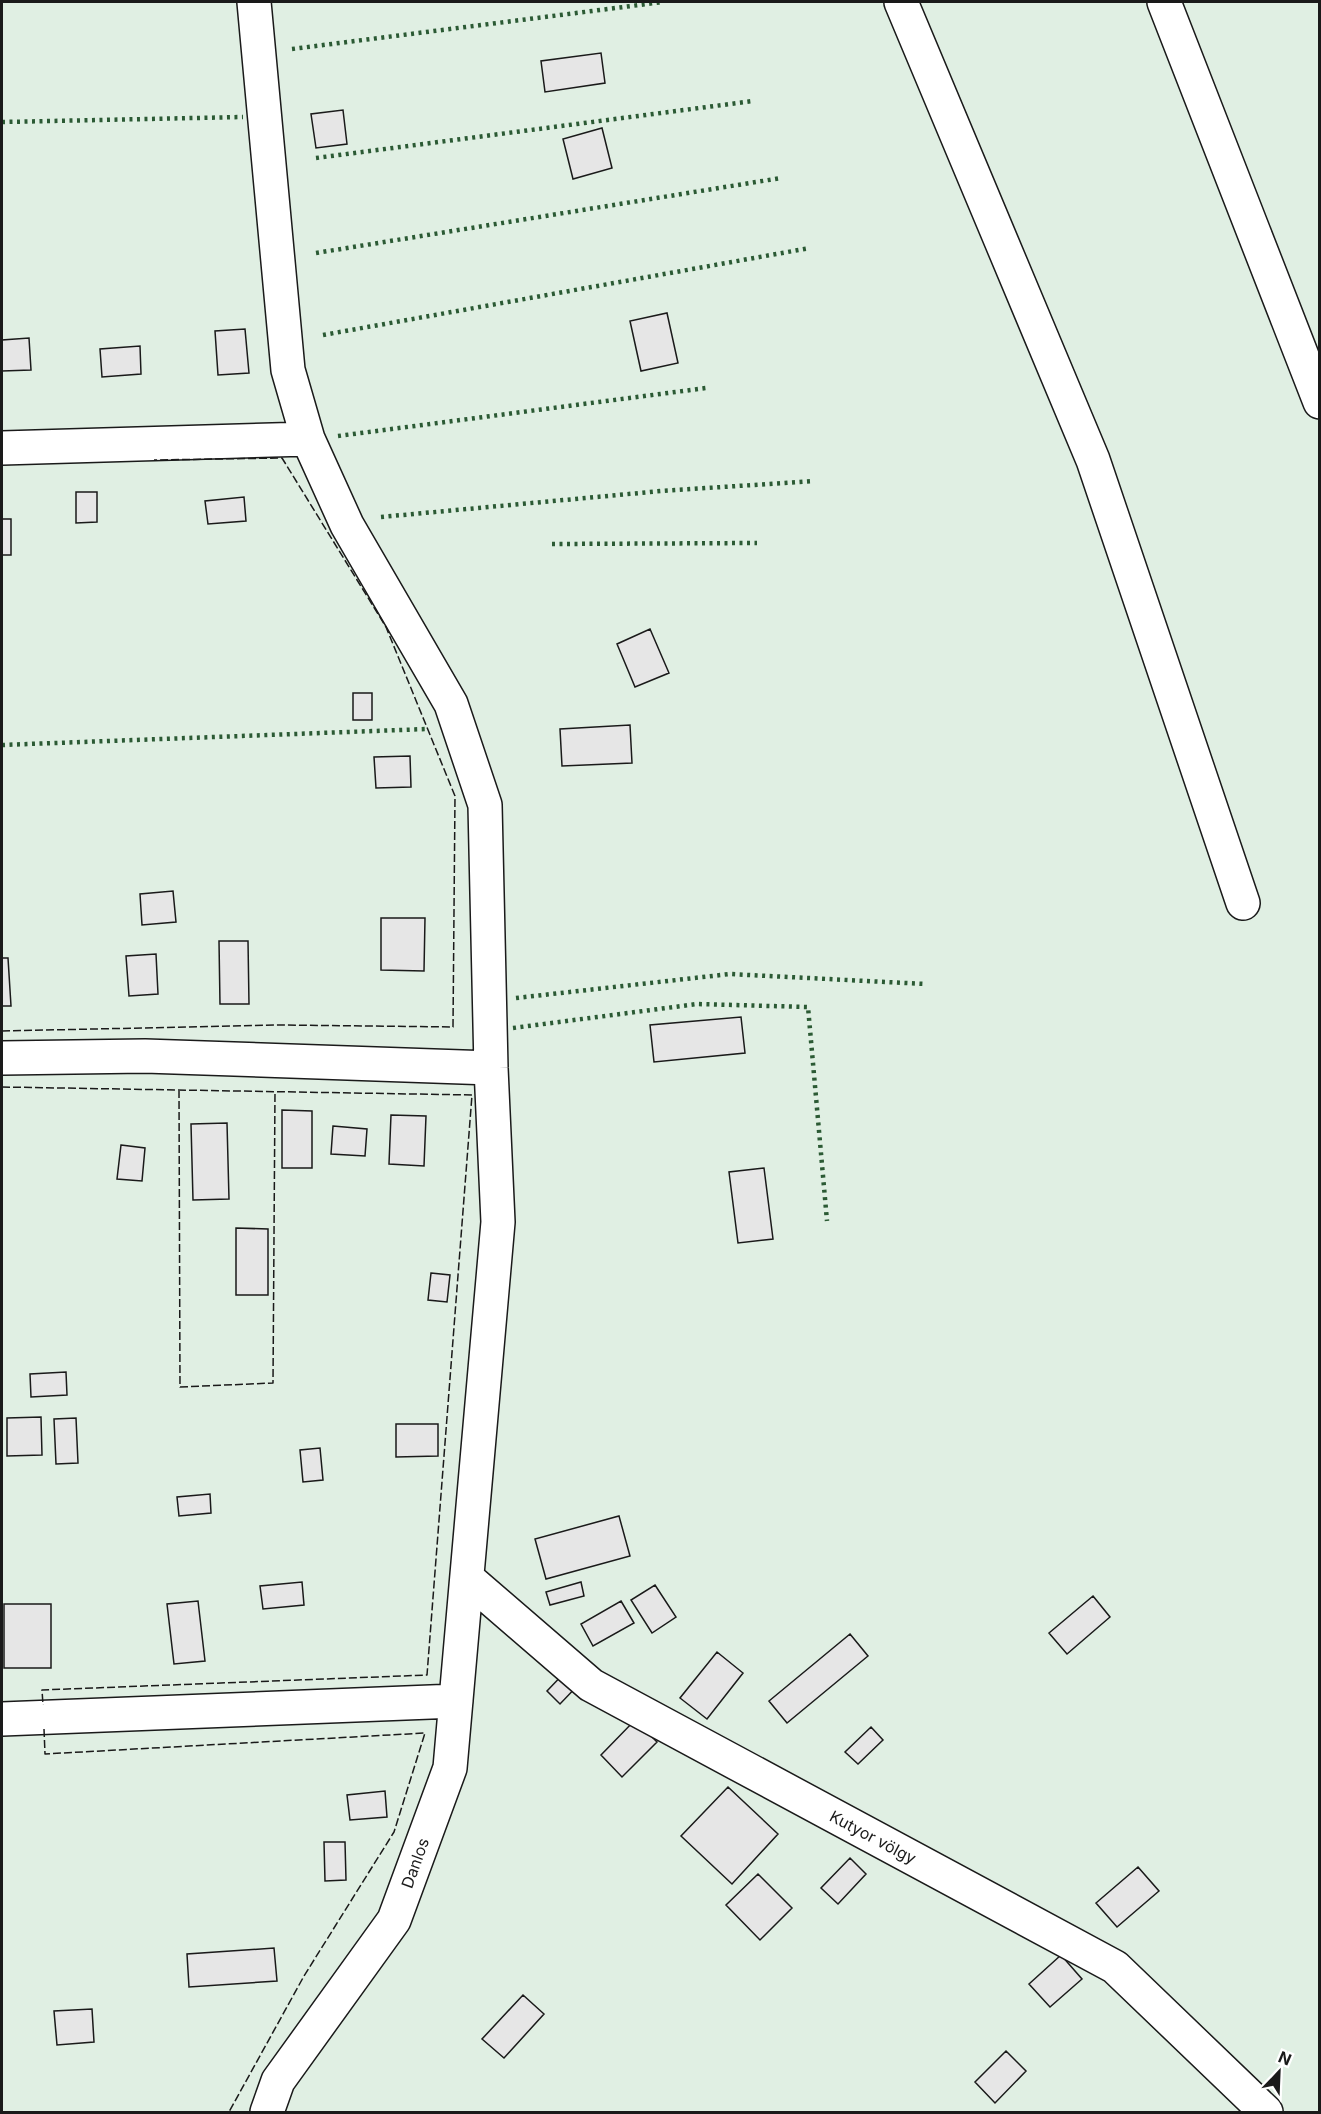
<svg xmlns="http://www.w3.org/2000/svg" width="1321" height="2114" viewBox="0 0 1321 2114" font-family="Inter,sans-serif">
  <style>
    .green { fill: #e0efe3; stroke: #6a6a6a; stroke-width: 1.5 }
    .building { fill: #e6e6e6; stroke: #1a1a1a; stroke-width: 1.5 }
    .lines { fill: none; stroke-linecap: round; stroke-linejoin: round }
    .street-casing { stroke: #1a1a1a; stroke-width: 36 }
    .street { stroke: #fff; stroke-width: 33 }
    .hedge { stroke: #2b5a34; stroke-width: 4.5; stroke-dasharray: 3 4.5; stroke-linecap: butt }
    .fence { stroke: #1a1a1a; stroke-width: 1.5; stroke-dasharray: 8 3; stroke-linecap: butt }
    .labels { text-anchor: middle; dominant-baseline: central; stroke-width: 4.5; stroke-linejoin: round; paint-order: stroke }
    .street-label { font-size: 16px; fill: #1a1a1a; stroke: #fff }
  </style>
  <rect width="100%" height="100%" fill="#fff"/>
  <!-- green -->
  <path class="green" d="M 2,2 L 1319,2 L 1319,2112 L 2,2112 Z"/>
  <!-- building -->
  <path class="building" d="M 601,53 L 605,83 L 545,92 L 541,61 Z
    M 343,110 L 347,144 L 316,148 L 311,114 Z
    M 602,128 L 612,168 L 573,179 L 563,139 Z
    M 667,313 L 678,363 L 641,371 L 630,321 Z
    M 245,329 L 249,373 L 218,375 L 215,331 Z
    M 29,338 L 31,370 L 2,371 L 2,340 Z
    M 140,346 L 141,374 L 102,377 L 100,349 Z
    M 76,492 L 97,492 L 97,522 L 76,523 Z
    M 244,497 L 246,521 L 208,524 L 205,501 Z
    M 2,519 L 11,519 L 11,555 L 2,555 Z
    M 650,629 L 669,673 L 635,687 L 617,644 Z
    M 353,693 L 372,693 L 372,720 L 353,720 Z
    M 630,725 L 632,763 L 562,766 L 560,729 Z
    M 410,756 L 411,787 L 376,788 L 374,757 Z
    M 173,891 L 176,922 L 142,925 L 140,894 Z
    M 381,918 L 425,918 L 424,971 L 381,970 Z
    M 219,941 L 248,941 L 249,1004 L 220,1004 Z
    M 156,954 L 158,994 L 129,996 L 126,956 Z
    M 2,958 L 8,958 L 11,1006 L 2,1006 Z
    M 741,1017 L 745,1053 L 654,1062 L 650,1025 Z
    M 282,1110 L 312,1111 L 312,1168 L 282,1168 Z
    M 391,1115 L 426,1116 L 424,1166 L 389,1164 Z
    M 227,1123 L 229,1199 L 193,1200 L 191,1124 Z
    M 333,1126 L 367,1129 L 365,1156 L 331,1154 Z
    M 121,1145 L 145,1148 L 142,1181 L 117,1179 Z
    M 764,1168 L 773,1239 L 738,1243 L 729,1172 Z
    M 236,1228 L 268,1229 L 268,1295 L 236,1295 Z
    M 431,1273 L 450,1275 L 447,1302 L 428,1300 Z
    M 66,1372 L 67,1395 L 31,1397 L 30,1374 Z
    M 41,1417 L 42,1455 L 7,1456 L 7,1418 Z
    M 76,1418 L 78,1463 L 56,1464 L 54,1419 Z
    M 396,1424 L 438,1424 L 438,1456 L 396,1457 Z
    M 320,1448 L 323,1480 L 303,1482 L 300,1450 Z
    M 210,1494 L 211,1513 L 179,1516 L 177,1497 Z
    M 619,1516 L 630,1556 L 546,1579 L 535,1539 Z
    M 302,1582 L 304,1605 L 263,1609 L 260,1586 Z
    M 581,1582 L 584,1596 L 550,1605 L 546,1592 Z
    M 655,1585 L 676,1617 L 652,1633 L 631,1600 Z
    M 1093,1596 L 1110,1617 L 1067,1654 L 1049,1633 Z
    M 198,1601 L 205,1661 L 174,1664 L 167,1604 Z
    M 621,1601 L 634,1623 L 593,1646 L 581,1624 Z
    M 4,1604 L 51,1604 L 51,1668 L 4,1668 Z
    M 850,1634 L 868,1656 L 787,1723 L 769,1701 Z
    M 717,1652 L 743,1673 L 707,1719 L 680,1698 Z
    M 568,1669 L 581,1682 L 560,1704 L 547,1691 Z
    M 635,1720 L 657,1742 L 622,1777 L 601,1755 Z
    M 871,1727 L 883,1740 L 858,1764 L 845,1752 Z
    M 728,1787 L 778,1834 L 732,1884 L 681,1836 Z
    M 385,1791 L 387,1817 L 350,1820 L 347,1795 Z
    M 324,1842 L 345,1842 L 346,1880 L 325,1881 Z
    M 850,1858 L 866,1874 L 838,1904 L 821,1888 Z
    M 1138,1867 L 1159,1891 L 1117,1927 L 1096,1903 Z
    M 758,1874 L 792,1908 L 760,1940 L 726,1905 Z
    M 274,1948 L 277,1981 L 189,1987 L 187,1954 Z
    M 1061,1955 L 1082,1979 L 1050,2007 L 1029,1984 Z
    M 523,1995 L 544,2014 L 504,2058 L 482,2039 Z
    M 92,2009 L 94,2042 L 57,2045 L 54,2011 Z
    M 1006,2051 L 1026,2071 L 995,2103 L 975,2082 Z"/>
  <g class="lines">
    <defs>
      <path id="street" d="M 254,2 L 288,370 L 308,439 L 347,525 L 451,704 L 485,805 L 491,1068 L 498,1222 L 450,1768 L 394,1920 L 278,2081 L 267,2112
        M 901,2 L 1093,460 L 1243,903
        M 1164,2 L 1320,402
        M 2,448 L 308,439
        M 2,1058 L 145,1056 L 491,1068
        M 467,1578 L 591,1685 L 1115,1967 L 1266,2112
        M 2,1719 L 456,1701"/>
    </defs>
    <!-- street casing -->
    <use href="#street" class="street-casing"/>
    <!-- street -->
    <use href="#street" class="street"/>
    <!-- hedge -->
    <path class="hedge" d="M 292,49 L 663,2
      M 2,122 L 243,117
      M 316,158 L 753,101
      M 316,253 L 781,178
      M 323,335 L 810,248
      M 338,436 L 706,388
      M 381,517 L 661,491 L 814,481
      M 552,544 L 757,543
      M 2,745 L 427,729
      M 516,998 L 730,974 L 925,984
      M 513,1028 L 697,1004 L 808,1007 L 827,1221"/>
    <!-- fence -->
    <path class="fence" d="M 2,1031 L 279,1025 L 453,1027 L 455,796 L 386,627 L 282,458 L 154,460
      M 2,1087 L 472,1095 L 427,1675 L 42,1690 L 43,1705
      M 179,1090 L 180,1387 L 273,1383 L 275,1091
      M 44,1729 L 45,1754 L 425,1733 L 394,1832 L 304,1976 L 229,2112"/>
  </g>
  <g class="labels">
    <!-- street labels -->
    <g class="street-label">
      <text transform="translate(873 1837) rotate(28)">Kutyor völgy</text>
      <text transform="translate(415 1863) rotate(-70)">Danlos</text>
    </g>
  </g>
  <!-- border -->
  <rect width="1321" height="2114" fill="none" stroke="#1a1a1a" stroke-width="6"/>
  <!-- north arrow -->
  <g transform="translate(1279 2072) rotate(23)" stroke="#ffffff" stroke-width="4.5" paint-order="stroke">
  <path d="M0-4.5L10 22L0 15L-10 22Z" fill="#1a1a1a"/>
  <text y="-9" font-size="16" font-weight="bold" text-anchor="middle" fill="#1a1a1a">N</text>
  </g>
</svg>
